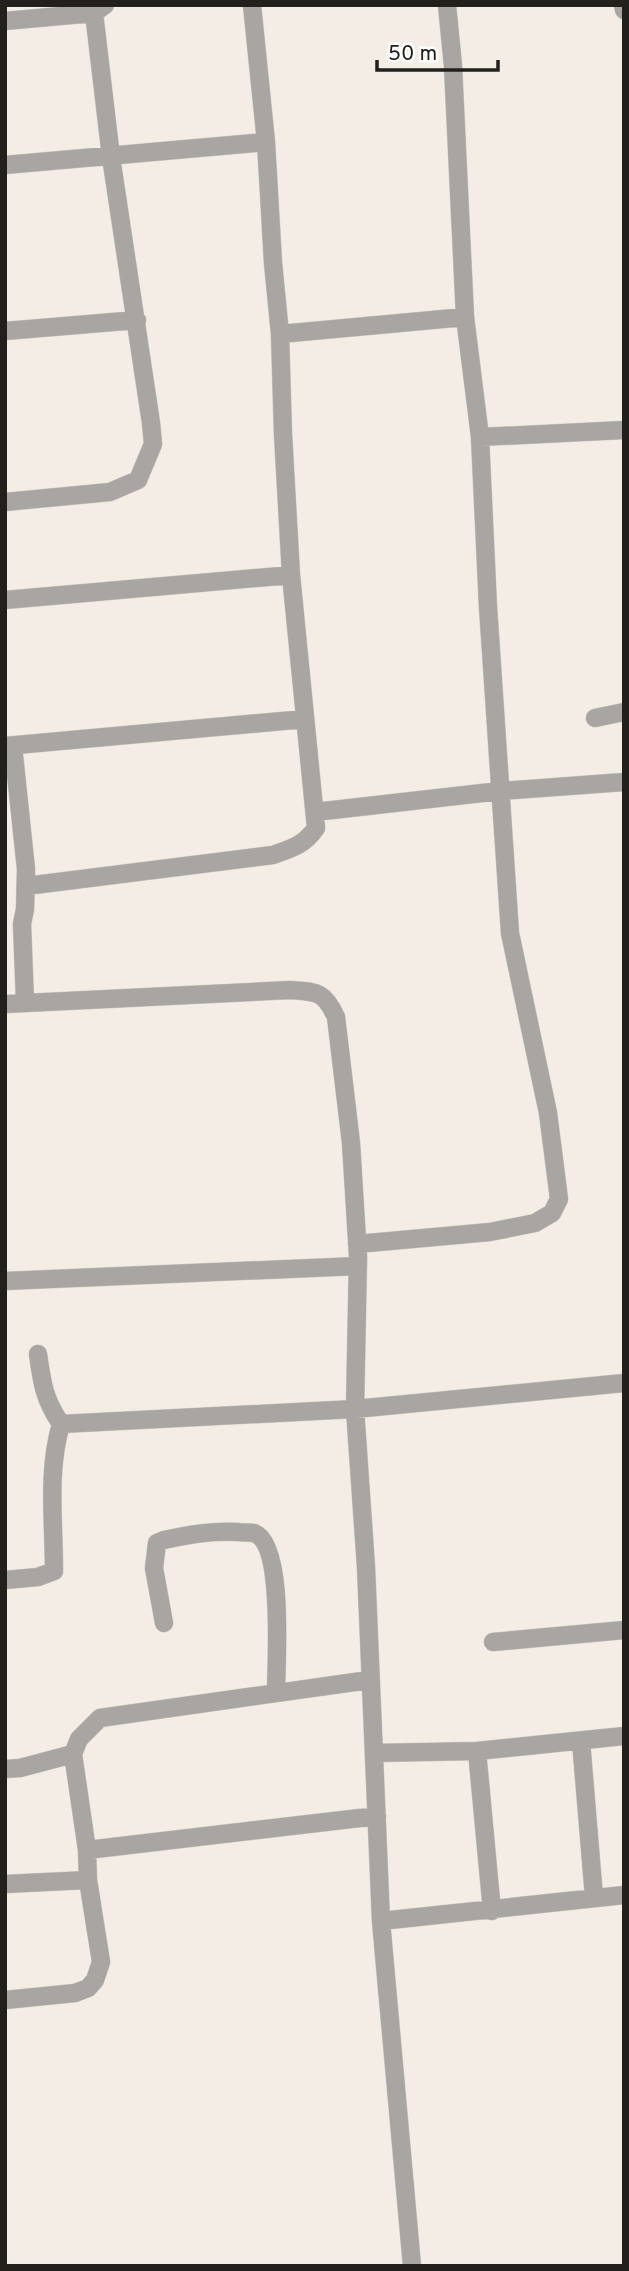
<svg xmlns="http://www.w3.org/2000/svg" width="629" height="2271" viewBox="0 0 629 2271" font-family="Overpass,sans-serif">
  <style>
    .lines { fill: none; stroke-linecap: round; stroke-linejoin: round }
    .minor-casing { stroke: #cdc8c2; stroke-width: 19 }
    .minor { stroke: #a9a5a3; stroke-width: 18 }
  </style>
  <rect width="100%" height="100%" fill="#f3ede6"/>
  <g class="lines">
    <defs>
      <path id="minor" d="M 623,5 L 624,10
        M 5,21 L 94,13 L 105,5
        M 5,165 L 266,142
        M 5,331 L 137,320
        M 280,334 L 465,317
        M 480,437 L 624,430
        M 5,502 L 110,492 L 138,480 L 153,444 L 151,423 L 111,157 L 94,13
        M 5,600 L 291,575
        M 595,718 L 624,712
        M 5,746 L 305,719
        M 13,746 L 26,869 L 25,909 L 22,924 L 25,1002
        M 315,812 L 500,791 L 624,782
        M 26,886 L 273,855 C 293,848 304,845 316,828 L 291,575 L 283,434 L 280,334 L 273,263 L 266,142 L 252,5
        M 5,1004 L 290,990 C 317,992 324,991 336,1017 L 351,1143 L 358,1256 L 355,1409 L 366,1567 L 381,1921 L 412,2266
        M 357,1244 L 490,1232 L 535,1223 L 552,1213 L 559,1199 L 548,1113 L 510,933 L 488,607 L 480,437 L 465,317 L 453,66 L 447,5
        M 5,1281 L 358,1266
        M 38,1354 C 42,1383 44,1399 61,1424 L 355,1409 L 624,1383
        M 5,1580 L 38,1577 L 54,1571 C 54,1521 47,1472 61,1424
        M 164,1623 L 154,1568 L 157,1543 L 164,1540 C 192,1534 210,1531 238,1532 C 243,1533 250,1532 254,1533 C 285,1544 276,1664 276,1693
        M 493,1642 L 624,1630
        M 581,1741 L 594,1897
        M 477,1751 L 492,1911
        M 374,1753 L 477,1751 L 624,1736
        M 73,1754 L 79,1739 L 100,1718 L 369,1680
        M 5,1769 L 20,1768 L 73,1754 L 87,1850
        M 5,1884 L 88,1880
        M 381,1921 L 624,1895
        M 5,2000 L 75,1993 L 88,1988 L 95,1980 L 101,1962 L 88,1880 L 87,1850 L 377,1816"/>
    </defs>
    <!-- minor casing -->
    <use href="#minor" class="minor-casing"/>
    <!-- minor -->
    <use href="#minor" class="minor"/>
  </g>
  <!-- border -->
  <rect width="629" height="2271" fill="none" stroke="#22201d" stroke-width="14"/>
  <!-- scale -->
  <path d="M377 60v10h121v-10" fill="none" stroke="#22201d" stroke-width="3.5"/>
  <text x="388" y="60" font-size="21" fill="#22201d" stroke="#ffffff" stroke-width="5" paint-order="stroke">50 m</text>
</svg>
